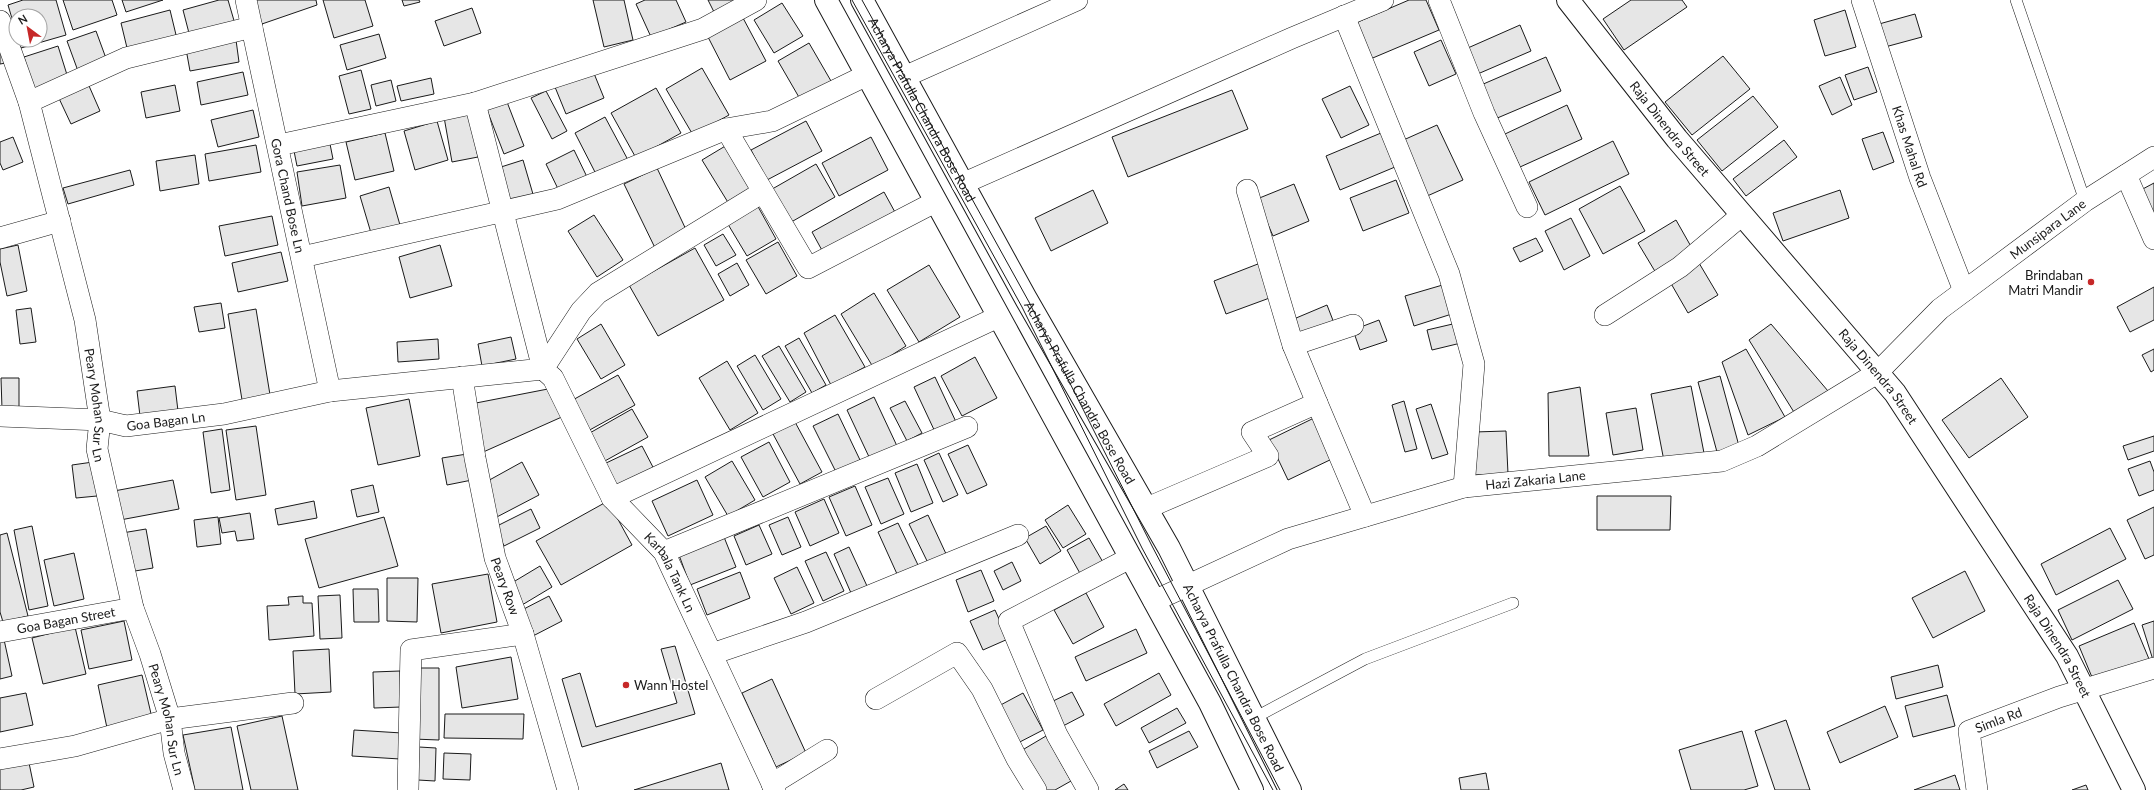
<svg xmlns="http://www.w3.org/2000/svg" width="2154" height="790" viewBox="0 0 2154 790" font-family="Lato,sans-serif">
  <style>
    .building { fill: #e6e6e6; stroke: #1a1a1a }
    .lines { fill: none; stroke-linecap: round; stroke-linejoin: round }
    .service-casing { stroke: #1a1a1a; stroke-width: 12 }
    .minor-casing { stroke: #1a1a1a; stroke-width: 22 }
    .secondary-casing { stroke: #1a1a1a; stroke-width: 24 }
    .primary-casing { stroke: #1a1a1a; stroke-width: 24 }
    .service { stroke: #fff; stroke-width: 11 }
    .minor { stroke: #fff; stroke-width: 21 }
    .secondary { stroke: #fff; stroke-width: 22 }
    .primary { stroke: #fff; stroke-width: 22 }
    .tram { stroke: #1a1a1a; stroke-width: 1 }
    .poi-dot { fill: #c62828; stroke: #fff; stroke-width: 1.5 }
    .labels { text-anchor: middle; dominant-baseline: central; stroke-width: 3; stroke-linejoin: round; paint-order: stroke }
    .street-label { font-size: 13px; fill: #1a1a1a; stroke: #fff }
    .poi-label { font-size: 13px; fill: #1a1a1a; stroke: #fff; text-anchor: end }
  </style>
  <rect width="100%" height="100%" fill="#fff"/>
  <!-- building -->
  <path class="building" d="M 23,0 L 56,0 L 66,35 L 21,48 L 18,40 L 40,40 L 40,16 L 16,16 L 16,32 L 8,5 Z
    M 63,0 L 112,0 L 117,15 L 73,30 Z
    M 122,0 L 163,0 L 126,12 Z
    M 219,0 L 228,0 L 235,24 L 190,37 L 183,10 Z
    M 251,0 L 316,0 L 317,5 L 259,25 Z
    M 323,0 L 365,0 L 373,26 L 334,38 Z
    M 402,0 L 419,0 L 420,2 L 404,6 Z
    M 593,0 L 624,0 L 633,40 L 604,47 Z
    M 645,0 L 676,0 L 686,22 L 651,37 L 636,4 Z
    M 708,0 L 743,0 L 715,14 Z
    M 1409,0 L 1426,0 L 1439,30 L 1368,60 L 1353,24 Z
    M 1631,0 L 1682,0 L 1687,7 L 1624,50 L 1603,19 Z
    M 782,3 L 803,36 L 774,53 L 754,20 Z
    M 472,8 L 481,33 L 444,46 L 435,21 Z
    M 170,10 L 177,39 L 128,52 L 121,23 Z
    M 1845,10 L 1856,47 L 1825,56 L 1814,20 Z
    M 1915,14 L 1922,37 L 1885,47 L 1879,24 Z
    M 743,18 L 766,61 L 730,80 L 708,37 Z
    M 1520,25 L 1531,51 L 1473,76 L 1461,51 Z
    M 96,31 L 107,61 L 78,71 L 67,41 Z
    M 379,34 L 386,58 L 347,70 L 340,45 Z
    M 236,40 L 239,62 L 190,71 L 186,49 Z
    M 1441,40 L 1456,74 L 1429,86 L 1414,52 Z
    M 0,41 L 6,63 L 0,64 Z
    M 809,43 L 831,81 L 800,99 L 778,61 Z
    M 58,46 L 68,78 L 33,89 L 24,57 Z
    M 1723,56 L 1750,89 L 1692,135 L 1665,102 Z
    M 1546,57 L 1561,91 L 1495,119 L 1481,85 Z
    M 1868,67 L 1877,92 L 1854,100 L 1845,75 Z
    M 702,68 L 729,115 L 693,135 L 666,89 Z
    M 361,70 L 371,109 L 349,114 L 339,76 Z
    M 593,71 L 604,98 L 566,114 L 555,87 Z
    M 243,72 L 248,95 L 201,105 L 197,82 Z
    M 1840,77 L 1852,105 L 1832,115 L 1819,86 Z
    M 431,78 L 434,94 L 401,101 L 397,86 Z
    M 86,79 L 100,111 L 71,124 L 56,92 Z
    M 391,80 L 396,101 L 376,106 L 371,85 Z
    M 175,85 L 180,111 L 146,118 L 141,92 Z
    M 1350,86 L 1369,125 L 1341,138 L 1322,99 Z
    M 656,88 L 681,133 L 636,158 L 611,113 Z
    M 1232,90 L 1248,129 L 1128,177 L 1112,137 Z
    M 546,91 L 567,131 L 552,139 L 531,98 Z
    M 1753,96 L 1778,127 L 1722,171 L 1697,140 Z
    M 507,102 L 524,146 L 504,154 L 487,110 Z
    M 1567,105 L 1582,139 L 1520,167 L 1505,134 Z
    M 253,110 L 259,137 L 218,147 L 211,120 Z
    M 469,112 L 478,157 L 452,162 L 444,117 Z
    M 605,117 L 628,160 L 597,176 L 575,133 Z
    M 437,121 L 448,160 L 415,170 L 404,131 Z
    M 806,121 L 822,151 L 767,180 L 751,150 Z
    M 1437,125 L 1463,180 L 1425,197 L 1399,142 Z
    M 1883,132 L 1894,162 L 1873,170 L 1862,139 Z
    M 385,133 L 394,171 L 355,180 L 346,142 Z
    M 1381,133 L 1395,167 L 1340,190 L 1326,156 Z
    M 13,137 L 23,162 L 3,170 L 0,163 L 0,142 Z
    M 871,137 L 888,170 L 839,196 L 822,163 Z
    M 1784,140 L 1797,157 L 1746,196 L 1733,179 Z
    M 1613,141 L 1629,174 L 1545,215 L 1529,182 Z
    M 330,144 L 333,159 L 297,166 L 294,151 Z
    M 256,145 L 261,172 L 209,181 L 205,154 Z
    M 727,145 L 754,189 L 729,204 L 702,160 Z
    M 574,150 L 588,179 L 560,193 L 546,164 Z
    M 195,155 L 199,184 L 160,191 L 156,161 Z
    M 523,160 L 535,201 L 511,203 L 501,167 Z
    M 816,164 L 835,197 L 786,225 L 767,192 Z
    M 340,165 L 346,198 L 302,206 L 297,172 Z
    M 657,168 L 689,236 L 657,252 L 624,184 Z
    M 130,170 L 134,185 L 68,204 L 63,188 Z
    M 1396,180 L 1409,213 L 1363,231 L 1350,198 Z
    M 2154,183 L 2154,218 L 2139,191 Z
    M 1294,184 L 1309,221 L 1273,236 L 1257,199 Z
    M 1620,186 L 1645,231 L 1603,254 L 1579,209 Z
    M 389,187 L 400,225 L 371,233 L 360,196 Z
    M 1093,190 L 1108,223 L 1051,251 L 1035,218 Z
    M 1840,190 L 1849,218 L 1783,241 L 1773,213 Z
    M 884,192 L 896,214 L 824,254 L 812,232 Z
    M 756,203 L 776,239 L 747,256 L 726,221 Z
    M 594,215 L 623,260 L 597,277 L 568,231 Z
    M 272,216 L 278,245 L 225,256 L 219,226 Z
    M 1571,218 L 1590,256 L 1564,270 L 1545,231 Z
    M 1676,220 L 1693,250 L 1656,273 L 1638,243 Z
    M 723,234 L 736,255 L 716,266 L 704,245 Z
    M 1536,238 L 1543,251 L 1520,262 L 1513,248 Z
    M 778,242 L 797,276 L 766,294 L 746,260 Z
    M 18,245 L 27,291 L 7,296 L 0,262 L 0,249 Z
    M 440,245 L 452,286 L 410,298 L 399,257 Z
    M 695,248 L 724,300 L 658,336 L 629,285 Z
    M 281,252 L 288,281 L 238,292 L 232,263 Z
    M 1263,262 L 1275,296 L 1226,314 L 1214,281 Z
    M 737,263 L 749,285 L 730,296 L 718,274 Z
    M 1699,263 L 1718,295 L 1688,313 L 1669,280 Z
    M 929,265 L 960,317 L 919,342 L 887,290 Z
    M 1446,284 L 1455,313 L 1414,326 L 1405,296 Z
    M 2154,287 L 2154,320 L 2130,332 L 2117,307 Z
    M 874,293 L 906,346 L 873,367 L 841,314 Z
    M 221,303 L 225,328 L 199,332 L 194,307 Z
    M 1327,305 L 1334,323 L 1297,339 L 1289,321 Z
    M 31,308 L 36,342 L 20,344 L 16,310 Z
    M 256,309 L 271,401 L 243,406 L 228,314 Z
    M 835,315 L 865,367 L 831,385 L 804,333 Z
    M 1379,320 L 1387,341 L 1360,350 L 1353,330 Z
    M 1457,323 L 1461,343 L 1432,350 L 1427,330 Z
    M 601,324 L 625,365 L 601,379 L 577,339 Z
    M 1771,324 L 1828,391 L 1797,417 L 1749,340 Z
    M 511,337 L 516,359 L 482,366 L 478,344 Z
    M 799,338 L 826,385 L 812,393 L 785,346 Z
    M 438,339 L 439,359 L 398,362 L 397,342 Z
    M 779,346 L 806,392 L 790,402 L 762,356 Z
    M 1746,349 L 1785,417 L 1748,435 L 1722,362 Z
    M 2154,349 L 2154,370 L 2151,372 L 2142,355 Z
    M 755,355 L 781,399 L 763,410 L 737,366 Z
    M 975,357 L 997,398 L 962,416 L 941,376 Z
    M 727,361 L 758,413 L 730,430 L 699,378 Z
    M 618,375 L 635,405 L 586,432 L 569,402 Z
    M 1720,376 L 1739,446 L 1717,452 L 1698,382 Z
    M 935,377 L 957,424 L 936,434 L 914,387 Z
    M 1,378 L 19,378 L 19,408 L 2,409 Z
    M 2001,378 L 2028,417 L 1969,458 L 1942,420 Z
    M 175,386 L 178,411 L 140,416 L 137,391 Z
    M 1691,386 L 1704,453 L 1664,461 L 1651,394 Z
    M 1580,387 L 1589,456 L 1549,456 L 1548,393 Z
    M 553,388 L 564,416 L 481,453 L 476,403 Z
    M 874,397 L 897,446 L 870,459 L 847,410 Z
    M 409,399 L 420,456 L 378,465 L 366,408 Z
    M 905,401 L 922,433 L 907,441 L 890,408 Z
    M 1404,401 L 1417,449 L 1405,452 L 1392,405 Z
    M 1431,404 L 1448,454 L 1432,459 L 1416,409 Z
    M 1636,408 L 1643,450 L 1613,455 L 1606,413 Z
    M 632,409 L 648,437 L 603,462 L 588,434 Z
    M 838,414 L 860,460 L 836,472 L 813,426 Z
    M 1314,418 L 1334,458 L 1288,480 L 1269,440 Z
    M 795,422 L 822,472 L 800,484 L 773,434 Z
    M 256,426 L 266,495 L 236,500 L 226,430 Z
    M 222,429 L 230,490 L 211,493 L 203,432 Z
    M 1506,431 L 1508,474 L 1475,475 L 1474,432 Z
    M 2154,436 L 2154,451 L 2128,460 L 2123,446 Z
    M 769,442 L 790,482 L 763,497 L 741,457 Z
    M 968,445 L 987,485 L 967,494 L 948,454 Z
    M 642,446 L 655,471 L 617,490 L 604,464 Z
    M 939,453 L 958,495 L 943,502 L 924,460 Z
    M 467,454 L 472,480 L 447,485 L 442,458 Z
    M 732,461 L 755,500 L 728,516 L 705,477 Z
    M 2150,461 L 2154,472 L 2154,490 L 2139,496 L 2128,469 Z
    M 93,462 L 97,496 L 76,498 L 72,465 Z
    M 522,462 L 539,495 L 493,519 L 484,483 Z
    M 917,464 L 933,503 L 911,512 L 895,473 Z
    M 888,478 L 904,514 L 881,524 L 865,487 Z
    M 173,480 L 179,509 L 120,520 L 114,491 Z
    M 697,480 L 713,515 L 668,536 L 652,501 Z
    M 373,485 L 379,512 L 357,517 L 351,490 Z
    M 855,486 L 872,525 L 846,536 L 829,497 Z
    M 1597,496 L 1671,496 L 1670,530 L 1597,530 Z
    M 824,499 L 839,533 L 810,546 L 795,512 Z
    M 314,501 L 317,518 L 278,525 L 275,509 Z
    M 608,501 L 632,545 L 561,585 L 536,541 Z
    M 1068,505 L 1086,534 L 1063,548 L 1045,520 Z
    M 2154,507 L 2154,555 L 2145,559 L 2127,520 Z
    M 531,509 L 540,528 L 504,546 L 495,527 Z
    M 250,513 L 254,539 L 237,541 L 235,531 L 222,533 L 219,518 Z
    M 928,515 L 947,556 L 929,565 L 909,524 Z
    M 218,517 L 221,544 L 197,547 L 194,520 Z
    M 384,517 L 398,566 L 319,588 L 305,539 Z
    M 788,517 L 801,547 L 782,555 L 769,525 Z
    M 898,523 L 918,565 L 897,574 L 878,532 Z
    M 759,525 L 772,554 L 746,565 L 734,536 Z
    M 32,526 L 48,606 L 29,610 L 14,530 Z
    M 1046,526 L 1061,551 L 1040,564 L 1025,538 Z
    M 2110,528 L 2126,559 L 2056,595 L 2041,564 Z
    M 146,529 L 153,568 L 129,572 L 122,533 Z
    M 7,533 L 28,616 L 3,622 L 0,612 L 0,535 Z
    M 724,537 L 736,567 L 690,585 L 679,555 Z
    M 1089,538 L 1104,564 L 1082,577 L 1067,550 Z
    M 849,547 L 867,586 L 851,593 L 834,554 Z
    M 826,552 L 844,591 L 823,601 L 805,561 Z
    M 74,553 L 84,599 L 54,606 L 44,560 Z
    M 1012,562 L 1021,581 L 1003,590 L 994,571 Z
    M 540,566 L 552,587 L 522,605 L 510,584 Z
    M 797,567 L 814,603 L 791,614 L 774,578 Z
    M 981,570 L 994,601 L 968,612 L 956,580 Z
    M 1965,571 L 1985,611 L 1933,638 L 1912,598 Z
    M 740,572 L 750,598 L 707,615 L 697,589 Z
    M 488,574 L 497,622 L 441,633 L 432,584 Z
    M 387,578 L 418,578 L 417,622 L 387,621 Z
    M 2118,580 L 2133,609 L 2072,640 L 2058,610 Z
    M 353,589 L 378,589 L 379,622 L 354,622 Z
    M 1086,593 L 1104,627 L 1073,644 L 1054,610 Z
    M 340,595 L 342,638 L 320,639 L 318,596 Z
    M 303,596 L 303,603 L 312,603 L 314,636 L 269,640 L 267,606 L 289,605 L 288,597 Z
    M 549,596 L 562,621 L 531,637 L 518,612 Z
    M 995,610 L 1008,639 L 983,650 L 970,621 Z
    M 124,621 L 132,660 L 89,669 L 81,630 Z
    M 2154,621 L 2154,660 L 2153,660 L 2142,625 Z
    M 2134,623 L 2149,659 L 2094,682 L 2079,646 Z
    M 75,627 L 86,674 L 43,684 L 32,638 Z
    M 1136,629 L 1147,653 L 1086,681 L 1075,657 Z
    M 3,635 L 12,676 L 0,679 L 0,636 Z
    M 675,646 L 695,714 L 582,747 L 562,679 L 580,673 L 596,727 L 677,703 L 661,649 Z
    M 329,649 L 331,692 L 295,694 L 293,651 Z
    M 511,657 L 518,699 L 462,708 L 456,667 Z
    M 1938,665 L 1943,687 L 1896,699 L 1891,677 Z
    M 414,668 L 439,668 L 439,740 L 413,739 Z
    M 400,671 L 401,707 L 374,708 L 373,672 Z
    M 1159,673 L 1171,695 L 1116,726 L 1104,704 Z
    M 142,675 L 152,718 L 107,728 L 98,685 Z
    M 772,679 L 806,753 L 776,767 L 742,693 Z
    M 1072,692 L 1084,715 L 1063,726 L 1051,702 Z
    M 26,693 L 33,725 L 0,732 L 0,698 Z
    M 1023,693 L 1043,730 L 1014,745 L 995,708 Z
    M 1947,695 L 1955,726 L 1913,737 L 1905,706 Z
    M 1885,706 L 1898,737 L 1840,763 L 1827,732 Z
    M 1177,708 L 1186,723 L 1149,743 L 1141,728 Z
    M 445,714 L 524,714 L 523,739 L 444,738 Z
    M 282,716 L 298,790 L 251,790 L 237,726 Z
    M 1786,720 L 1810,790 L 1775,790 L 1755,731 Z
    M 231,727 L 243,790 L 195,790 L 183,735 Z
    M 354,730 L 402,733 L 400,759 L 352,756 Z
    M 1189,731 L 1198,747 L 1157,768 L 1149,751 Z
    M 1742,731 L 1758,786 L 1744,790 L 1691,790 L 1679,750 Z
    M 1046,736 L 1071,781 L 1055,790 L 1041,790 L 1019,752 Z
    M 419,747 L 436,748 L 435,781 L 418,780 Z
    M 444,753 L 471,754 L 470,780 L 443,779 Z
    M 28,758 L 34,787 L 21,790 L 0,790 L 0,765 Z
    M 721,763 L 729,790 L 634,790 Z
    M 1486,773 L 1489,790 L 1461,790 L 1459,778 Z
    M 1955,775 L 1960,790 L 1914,790 Z
    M 1124,784 L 1128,790 L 1115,790 Z
    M 2086,785 L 2088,790 L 2072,790 Z"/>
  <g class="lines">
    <defs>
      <path id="service" d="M 2016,0 L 2085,201
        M 1254,718 L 1365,659 L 1513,603"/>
      <g id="minor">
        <path id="s1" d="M 246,0 L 330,391"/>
        <path d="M 1439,0 L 1484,113 L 1527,207"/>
        <path id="s2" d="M 1862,0 L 1920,178 L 1964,291"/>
        <path d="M 1344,16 L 1449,274 L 1474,364 L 1464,487"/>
        <path id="s3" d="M 0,21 L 29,102 L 85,320 L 100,420 L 97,449 L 133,608 L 150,654 L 170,719 L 174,753 L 184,790"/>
        <path d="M 904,77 L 1077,0"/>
        <path d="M 29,102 L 126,58 L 252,27"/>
        <path d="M 726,129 L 808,268 L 935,202"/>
        <path d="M 279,145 L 475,103 L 703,29 L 756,0"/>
        <path d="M 2126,175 L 2154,239"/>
        <path d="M 962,184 L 1292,38 L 1383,0"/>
        <path id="s4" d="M 763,192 L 598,293 L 581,311 L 543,369 L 553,378 L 612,498 L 664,552 L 775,790"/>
        <path d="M 0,238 L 60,221"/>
        <path d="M 302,257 L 557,199 L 726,129 L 772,121 L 867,75"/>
        <path d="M 1605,315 L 1680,267 L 1742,215"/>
        <path d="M 1293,345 L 1353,325"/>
        <path id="s5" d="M 462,377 L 475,458 L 495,558 L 523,634 L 568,790"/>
        <path d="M 1317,403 L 1365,516"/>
        <path id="s6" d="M 0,416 L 100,420 L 126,426 L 224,414 L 330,391 L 543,369 L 475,103"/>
        <path d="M 612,498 L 998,317"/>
        <path d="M 1147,508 L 1268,456 L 1252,432 L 1317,403 L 1293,345 L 1247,190"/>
        <path d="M 664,552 L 967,427"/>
        <path id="s7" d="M 1154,601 L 1288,539 L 1464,487 L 1722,461 L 1757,446 L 1877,373 L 1940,309 L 2085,201 L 2154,157"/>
        <path id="s8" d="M 0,632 L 133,608"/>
        <path d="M 712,654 L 806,622 L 1018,535"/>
        <path d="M 876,699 L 957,653 L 982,689 L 1017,759 L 1036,790"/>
        <path d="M 0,759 L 75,746 L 170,719 L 293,703"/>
        <path d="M 772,784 L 827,750"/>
        <path d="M 408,790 L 411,650 L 523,634"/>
        <path d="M 1088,790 L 1057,735 L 1009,621 L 1130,558"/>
        <path id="s9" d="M 1977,790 L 1969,731 L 2059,697 L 2154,668"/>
      </g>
      <g id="secondary">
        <path id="s10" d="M 1568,0 L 1677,139 L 1895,393 L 2067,656 L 2134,790"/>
      </g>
      <g id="primary">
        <path d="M 826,0 L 1210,703 L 1252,790"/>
        <path id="s11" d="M 862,0 L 1025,297 L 1169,548 L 1290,790"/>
      </g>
    </defs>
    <!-- service casing -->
    <use href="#service" class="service-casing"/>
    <!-- minor casing -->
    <use href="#minor" class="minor-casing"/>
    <!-- secondary casing -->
    <use href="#secondary" class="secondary-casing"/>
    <!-- primary casing -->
    <use href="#primary" class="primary-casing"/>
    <!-- service -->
    <use href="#service" class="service"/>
    <!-- minor -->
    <use href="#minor" class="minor"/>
    <!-- secondary -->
    <use href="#secondary" class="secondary"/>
    <!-- primary -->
    <use href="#primary" class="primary"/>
    <!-- tram -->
    <path class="tram" d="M 852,0 L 1022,307 L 1142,548 L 1273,790
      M 862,0 L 1029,302 L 1152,546 L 1280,790"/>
  </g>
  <!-- markers -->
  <g class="poi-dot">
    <circle cx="2091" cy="282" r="4"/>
    <circle cx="626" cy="685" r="4"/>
  </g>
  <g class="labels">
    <!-- street labels -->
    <g class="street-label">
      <text stroke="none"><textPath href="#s11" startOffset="125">Acharya Prafulla Chandra Bose Road</textPath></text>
      <text stroke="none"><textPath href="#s10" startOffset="164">Raja Dinendra Street</textPath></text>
      <text stroke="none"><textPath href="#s2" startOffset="154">Khas Mahal Rd</textPath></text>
      <text stroke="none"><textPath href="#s1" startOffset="200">Gora Chand Bose Ln</textPath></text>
      <text stroke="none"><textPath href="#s7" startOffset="993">Munsipara Lane</textPath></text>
      <text stroke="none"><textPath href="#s10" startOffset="488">Raja Dinendra Street</textPath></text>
      <text stroke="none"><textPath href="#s11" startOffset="449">Acharya Prafulla Chandra Bose Road</textPath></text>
      <text stroke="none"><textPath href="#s3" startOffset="397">Peary Mohan Sur Ln</textPath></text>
      <text stroke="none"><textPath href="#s6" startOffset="167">Goa Bagan Ln</textPath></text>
      <text stroke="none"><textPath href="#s7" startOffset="403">Hazi Zakaria Lane</textPath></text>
      <text stroke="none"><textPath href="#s4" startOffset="530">Karbala Tank Ln</textPath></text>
      <text stroke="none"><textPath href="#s5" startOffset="214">Peary Row</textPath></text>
      <text stroke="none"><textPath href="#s8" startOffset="67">Goa Bagan Street</textPath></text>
      <text stroke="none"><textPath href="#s10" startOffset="812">Raja Dinendra Street</textPath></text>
      <text stroke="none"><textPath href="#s11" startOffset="773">Acharya Prafulla Chandra Bose Road</textPath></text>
      <text stroke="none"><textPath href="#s3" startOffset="721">Peary Mohan Sur Ln</textPath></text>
      <text stroke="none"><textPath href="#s9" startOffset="91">Simla Rd</textPath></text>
    </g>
    <!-- poi labels -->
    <g class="poi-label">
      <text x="2083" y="275">Brindaban<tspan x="2083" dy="15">Matri Mandir</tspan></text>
      <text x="634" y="685" text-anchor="start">Wann Hostel</text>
    </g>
  </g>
  <!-- north arrow -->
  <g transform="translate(28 28) rotate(328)"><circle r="19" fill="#ffffff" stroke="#a3a3a3"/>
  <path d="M0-3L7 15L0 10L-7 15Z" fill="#c62828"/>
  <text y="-6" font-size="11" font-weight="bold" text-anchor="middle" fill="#1a1a1a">N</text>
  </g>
</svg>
